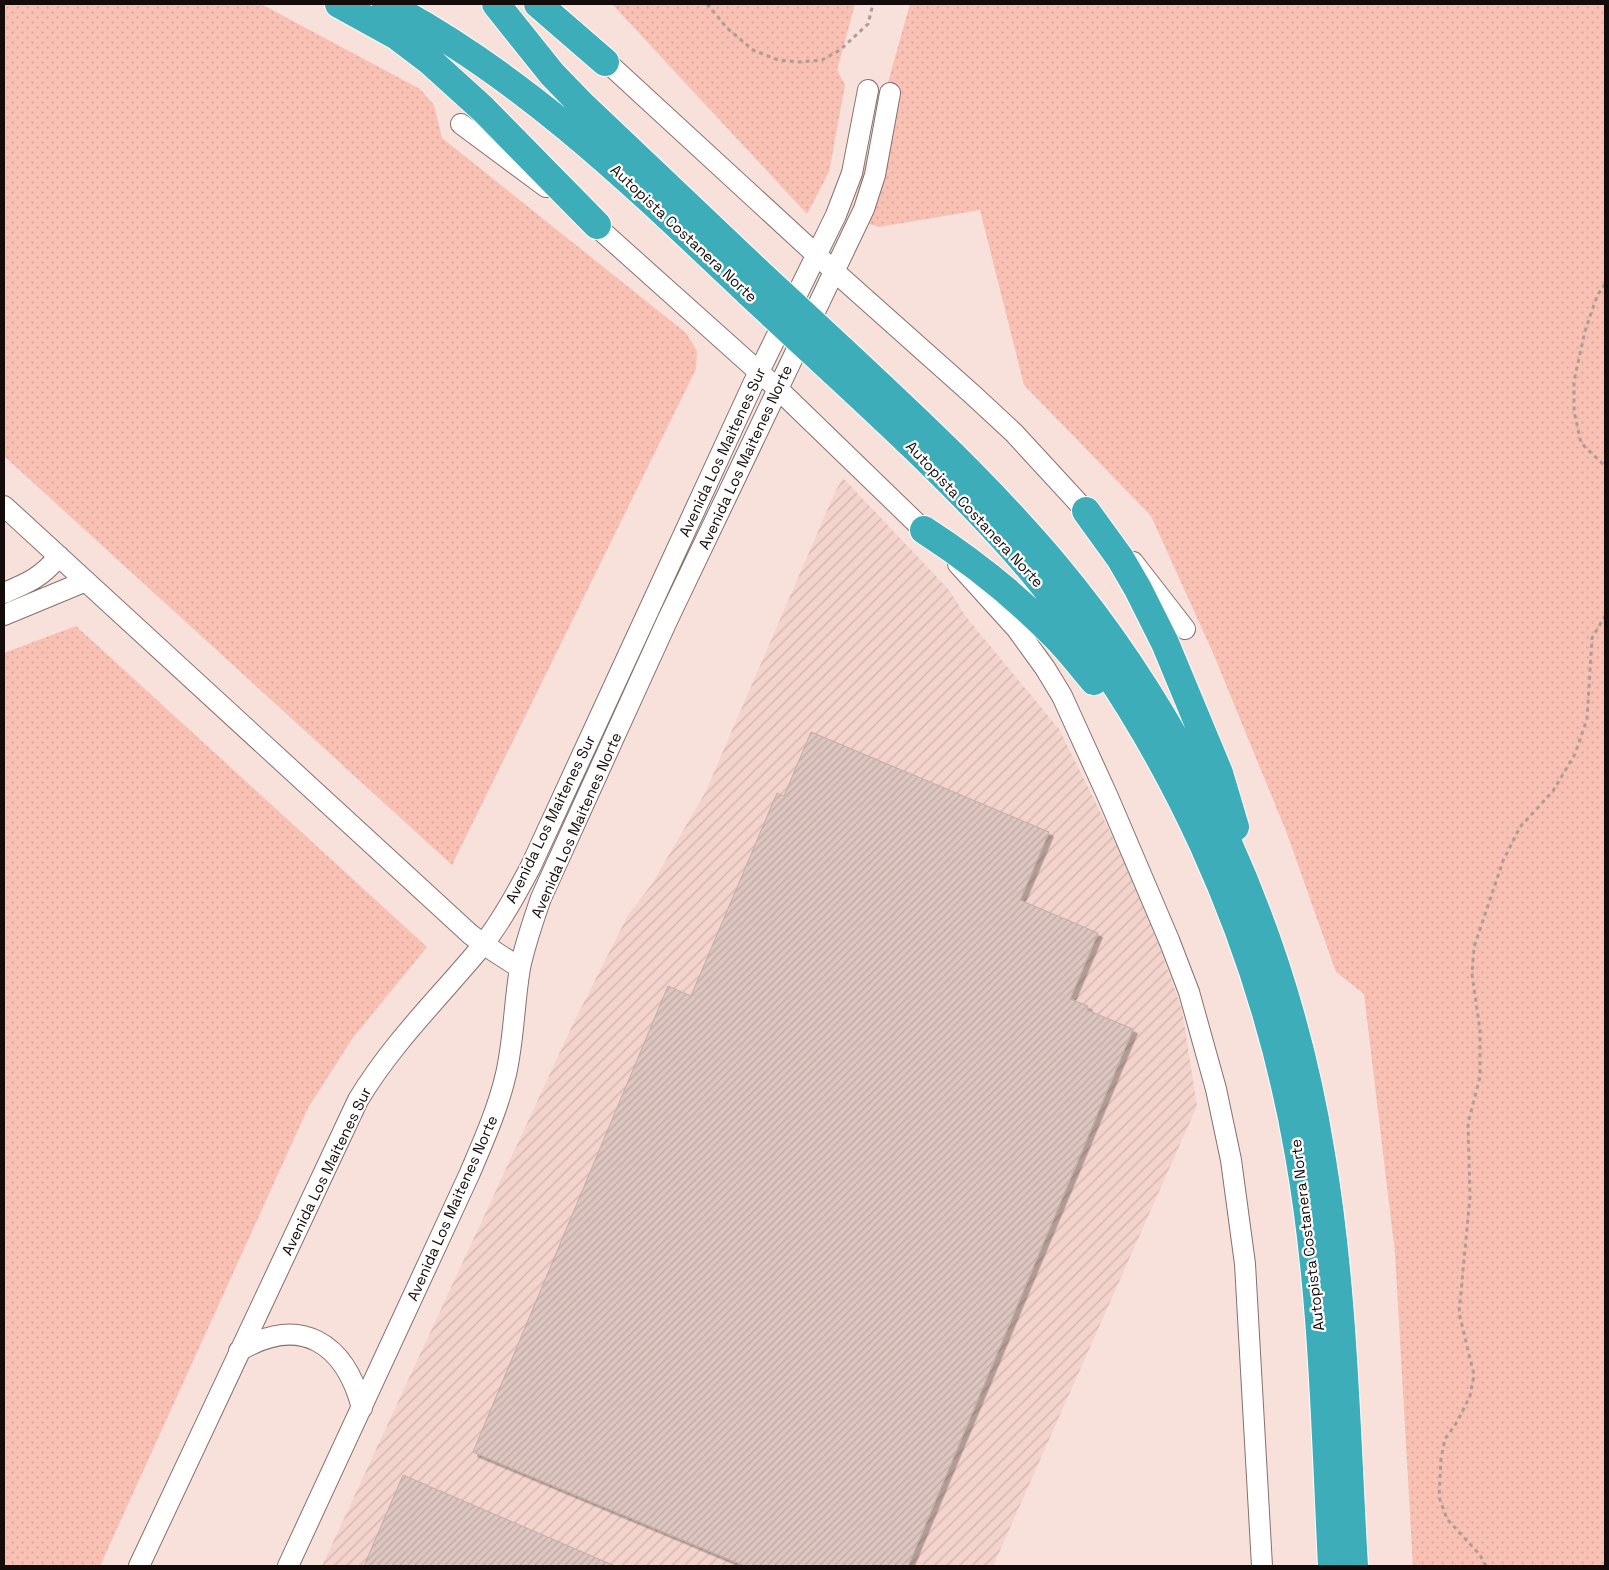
<svg xmlns="http://www.w3.org/2000/svg" width="1609" height="1570" viewBox="0 0 1609 1570" font-family="'Space Grotesk',sans-serif">
  <style>
    .industrial { fill: url(#industrial-furrows) }
    .grass { fill: url(#grass-dots) }
    .building { fill: url(#building-hatch); stroke: #c3ada7; filter: url(#shadow) }
    .lines { fill: none; stroke-linecap: round; stroke-linejoin: round }
    .street-casing { stroke: #86716c; stroke-width: 22 }
    .highway-casing { stroke: #fff; stroke-width: 30 }
    .path { stroke: #af9c98; stroke-width: 3; stroke-dasharray: 4 4; stroke-linecap: butt }
    .street { stroke: #fff; stroke-width: 20 }
    .highway { stroke: #3dadb9; stroke-width: 28 }
    .highway-bridge-casing { stroke: #fff; stroke-width: 30; stroke-linecap: butt }
    .highway-bridge { stroke: #3dadb9; stroke-width: 28 }
    .labels { text-anchor: middle; dominant-baseline: central; stroke-width: 4.5; stroke-linejoin: round; paint-order: stroke }
    .street-label { font-size: 15px; fill: #140c0a; stroke: #fff }
  </style>
  <defs>
    <pattern id="industrial-furrows" width="10" height="10" patternUnits="userSpaceOnUse" patternTransform="scale(1.25)"><rect width="10" height="10" fill="#f3d3cb"/><path d="M-1 1l2-2M0 10L10 0M9 11l2-2" fill="none" stroke="#cfb4ad"/></pattern>
    <pattern id="grass-dots" width="8" height="8" patternUnits="userSpaceOnUse" patternTransform="scale(1.25)"><rect width="8" height="8" fill="#f9c1b3"/><path d="M2 2h.1M6 6h.1" fill="none" stroke="#d5a599" stroke-width="1.8" stroke-linecap="round"/></pattern>
    <pattern id="building-hatch" width="6" height="6" patternUnits="userSpaceOnUse" patternTransform="scale(1.25)"><rect width="6" height="6" fill="#ddc5c0"/><path d="M-1 1l2-2M0 6l6-6M5 7l2-2" fill="none" stroke="#bda8a4"/></pattern>
    <filter id="shadow"><feDropShadow dx="4.5" dy="4.5" stdDeviation="0" flood-color="#0004"/></filter>
  </defs>
  <rect width="100%" height="100%" fill="#f8e0db"/>
  <!-- industrial -->
  <path class="industrial" d="M 843,478 L 949,590 L 966,617 L 1059,729 L 1139,890 L 1182,1010 L 1197,1106 L 993,1566 L 322,1566 L 574,1022 L 628,915 L 652,884 L 705,793 L 836,490 Z"/>
  <!-- grass -->
  <path class="grass" d="M 4,4 L 261,4 L 420,89 L 434,105 L 442,138 L 686,333 L 697,351 L 696,369 L 452,865 L 4,456 Z
    M 612,4 L 855,4 L 837,70 L 845,85 L 829,172 L 807,214 Z
    M 910,4 L 1605,4 L 1605,1566 L 1413,1566 L 1395,1253 L 1364,994 L 1336,972 L 1286,831 L 1213,653 L 1151,516 L 1024,385 L 980,210 L 879,227 L 850,218 Z
    M 76,626 L 427,947 L 352,1039 L 308,1108 L 100,1566 L 4,1566 L 4,653 Z"/>
  <!-- building -->
  <path class="building" d="M 811,732 L 1049,832 L 1020,900 L 1098,933 L 1070,999 L 1088,1006 L 1087,1010 L 1133,1029 L 908,1566 L 745,1566 L 473,1452 L 668,986 L 691,996 L 777,793 L 784,796 Z
    M 403,1475 L 615,1566 L 364,1566 Z"/>
  <g class="lines">
    <defs>
      <path id="street" d="M 597,53 L 834,271 L 972,394 L 1014,433 L 1095,521
        M 461,124 L 546,187
        M 587,218 L 778,389 L 934,540
        M 4,506 L 470,934 L 483,944 L 520,968
        M 1133,562 L 1185,629
        M 958,564 L 1016,628 L 1045,668 L 1062,696 L 1108,797 L 1169,940 L 1189,992 L 1216,1089 L 1231,1160 L 1245,1264 L 1262,1566
        M 4,593 C 28,583 42,577 59,556
        M 4,615 L 86,581
        M 239,1351 C 301,1314 345,1343 362,1408
        M 139,1566 L 358,1100 C 393,1042 439,998 482,946 C 501,922 516,894 530,868 L 753,384 L 836,215 L 852,173 L 868,90
        M 288,1566 L 469,1175 C 483,1142 498,1109 506,1074 C 514,1039 514,1003 520,968 C 525,944 533,921 541,898 L 667,621 L 864,209 L 875,175 L 890,93"/>
      <path id="highway" d="M 339,4 L 397,36 L 430,61 L 483,109 L 597,225
        M 386,4 C 525,77 637,187 750,294
        M 496,4 L 552,74 L 582,105 L 758,272
        M 538,4 L 605,62
        M 841,349 C 915,418 989,487 1054,564 C 1194,731 1287,940 1321,1154 C 1344,1290 1346,1429 1354,1566
        M 832,370 C 901,434 971,499 1032,571 C 1171,739 1262,941 1299,1155 C 1323,1290 1325,1429 1332,1566
        M 1086,511 L 1120,558 L 1138,589 L 1165,643 L 1219,773 L 1235,827
        M 924,530 C 972,561 1016,596 1056,637 C 1070,651 1081,666 1094,681"/>
    </defs>
    <!-- street casing -->
    <use href="#street" class="street-casing"/>
    <!-- highway casing -->
    <use href="#highway" class="highway-casing"/>
    <!-- path -->
    <path class="path" d="M 707,4 L 727,28 L 753,50 L 778,60 L 799,62 L 822,60 L 840,50 L 868,24 L 873,4
      M 1605,284 L 1597,296 L 1585,331 L 1574,381 L 1574,411 L 1581,443 L 1605,466
      M 1486,1566 L 1480,1555 L 1447,1519 L 1439,1497 L 1441,1459 L 1445,1439 L 1457,1422 L 1470,1396 L 1474,1375 L 1459,1313 L 1470,1197 L 1468,1123 L 1480,1077 L 1480,1030 L 1472,974 L 1474,947 L 1503,861 L 1520,827 L 1553,791 L 1575,754 L 1587,719 L 1592,638 L 1605,616"/>
    <!-- street -->
    <use href="#street" class="street"/>
    <!-- highway -->
    <use href="#highway" class="highway"/>
    <defs>
      <path id="highway-bridge" d="M 758,272 L 841,349
        M 750,294 L 832,370"/>
    </defs>
    <!-- highway-bridge casing -->
    <use href="#highway-bridge" class="highway-bridge-casing"/>
    <!-- highway-bridge -->
    <use href="#highway-bridge" class="highway-bridge"/>
  </g>
  <g class="labels">
    <!-- street labels -->
    <g class="street-label">
      <text transform="translate(684 233) rotate(43)">Autopista Costanera Norte</text>
      <text transform="translate(722 452) rotate(-65)">Avenida Los Maitenes Sur</text>
      <text transform="translate(745 457) rotate(-65)">Avenida Los Maitenes Norte</text>
      <text transform="translate(975 514) rotate(47)">Autopista Costanera Norte</text>
      <text transform="translate(550 819) rotate(-64)">Avenida Los Maitenes Sur</text>
      <text transform="translate(576 825) rotate(-66)">Avenida Los Maitenes Norte</text>
      <text transform="translate(326 1171) rotate(-64)">Avenida Los Maitenes Sur</text>
      <text transform="translate(452 1208) rotate(-66)">Avenida Los Maitenes Norte</text>
      <text transform="translate(1307 1235) rotate(-97)">Autopista Costanera Norte</text>
    </g>
  </g>
  <!-- border -->
  <rect width="1609" height="1570" fill="none" stroke="#140c0a" stroke-width="10"/>
</svg>
